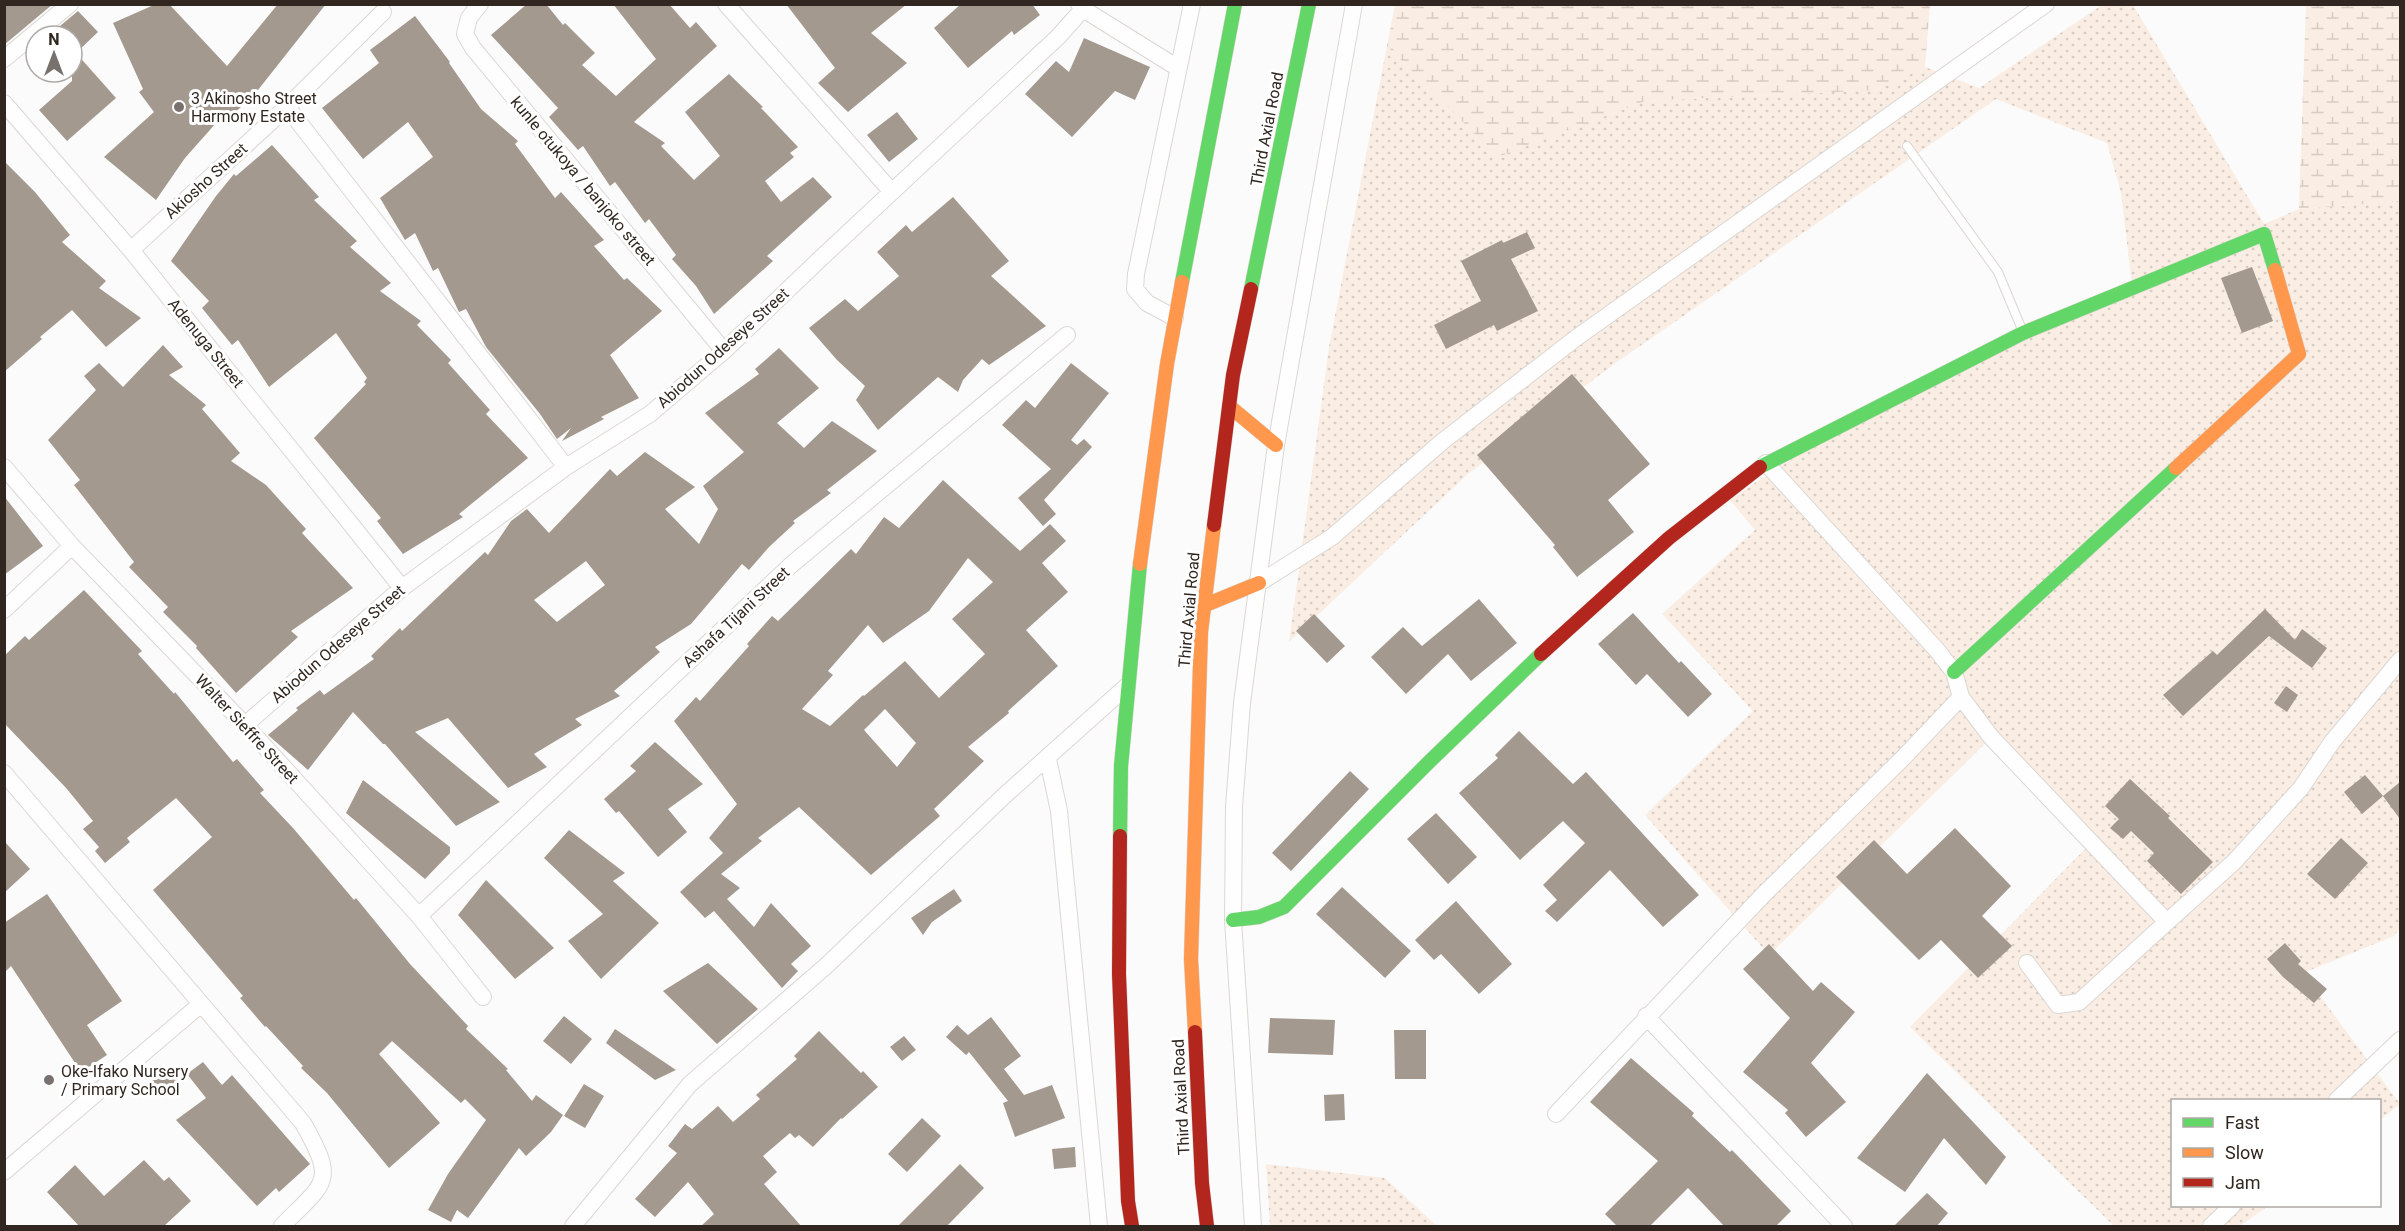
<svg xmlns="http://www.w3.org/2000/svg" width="2405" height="1231" viewBox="0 0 2405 1231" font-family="Roboto,sans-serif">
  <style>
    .grass { fill: url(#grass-dots) }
    .wetland { fill: url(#wetland-marsh) }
    .building { fill: #a4998f; fill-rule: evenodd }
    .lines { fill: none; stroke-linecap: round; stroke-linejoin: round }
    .lane-casing { stroke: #dcd7d3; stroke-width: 10 }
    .street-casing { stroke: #dcd7d3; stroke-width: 18 }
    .fast-casing { stroke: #dcd7d3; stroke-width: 15 }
    .slow-casing { stroke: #dcd7d3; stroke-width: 15 }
    .jam-casing { stroke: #dcd7d3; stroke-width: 15 }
    .lane { stroke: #fefefe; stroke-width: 8 }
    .street { stroke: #fefefe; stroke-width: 16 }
    .fast { stroke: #63d668; stroke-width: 14 }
    .slow { stroke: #ff974d; stroke-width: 14 }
    .jam { stroke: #b3261e; stroke-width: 14 }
    .poi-dot { fill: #78716d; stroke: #fff; stroke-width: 2 }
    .labels { text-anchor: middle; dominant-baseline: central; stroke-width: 6; stroke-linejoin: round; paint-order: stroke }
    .poi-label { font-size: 16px; fill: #312720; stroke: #fff; text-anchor: start }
    .street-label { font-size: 16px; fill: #312720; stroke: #fff }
  </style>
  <defs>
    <pattern id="grass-dots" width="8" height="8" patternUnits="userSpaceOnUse" patternTransform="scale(1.5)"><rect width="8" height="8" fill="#faede3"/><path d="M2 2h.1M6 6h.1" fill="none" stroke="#d7cbc2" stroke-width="1.8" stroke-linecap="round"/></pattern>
    <pattern id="wetland-marsh" width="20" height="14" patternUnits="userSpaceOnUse" patternTransform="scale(1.5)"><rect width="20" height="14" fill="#faede3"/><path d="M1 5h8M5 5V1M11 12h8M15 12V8" fill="none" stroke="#d7cbc2"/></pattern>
  </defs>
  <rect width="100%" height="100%" fill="#fbfbfb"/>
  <!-- grass -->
  <path class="grass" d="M 2102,5 L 2133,5 L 2264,224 L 2299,209 L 2400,201 L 2400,928 L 2394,936 L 2303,973 L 2400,1104 L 2380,1120 L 2380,1100 L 2172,1100 L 2172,1206 L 2268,1206 L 2240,1226 L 2114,1226 L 1910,1027 L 2091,843 L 1991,738 L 1769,955 L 1645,815 L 1753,711 L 1662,614 L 1755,530 L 1730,500 C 1854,412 1995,351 2132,285 L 2121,193 L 2107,143 L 1996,99 L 1617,362 L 1467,475 L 1289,642 L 1329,347 L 1387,46 L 1499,156 L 1645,101 L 1877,90 L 1925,67 L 1979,88 Z
    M 1266,1164 L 1385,1178 L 1437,1226 L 1270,1226 Z"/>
  <!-- wetland -->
  <path class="wetland" d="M 1395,5 L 1395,4 L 1930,5 L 1925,67 L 1877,90 L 1645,101 L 1498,157 L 1387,46 Z
    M 2306,5 L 2400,5 L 2400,201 L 2299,209 Z"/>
  <!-- building -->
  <path class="building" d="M 4,4 L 53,4 L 4,45 Z
    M 156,4 L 169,4 L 227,66 L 278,4 L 326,4 L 254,95 L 229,118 L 224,114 L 185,158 L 156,200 L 104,157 L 154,112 L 139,92 L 143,89 L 113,23 Z
    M 527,4 L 546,4 L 563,25 L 565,23 L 595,53 L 582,65 L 616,96 L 656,59 L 613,4 L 669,4 L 690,28 L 696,22 L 717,46 L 634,122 L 665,143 L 661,146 L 694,180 L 720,156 L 685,112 L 729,74 L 763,107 L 761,108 L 798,147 L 790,153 L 794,157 L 765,181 L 781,202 L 813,177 L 832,197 L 767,256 L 773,261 L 714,314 L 696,286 L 672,259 L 676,255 L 649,219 L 645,223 L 615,182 L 610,186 L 583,146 L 578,150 L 549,117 L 558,108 L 491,35 Z
    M 786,4 L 907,4 L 871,33 L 907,63 L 848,112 L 818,83 L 835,68 Z
    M 961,4 L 1032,4 L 1040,15 L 1014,35 L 1012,31 L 968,68 L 934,28 Z
    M 78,11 L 98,32 L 76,53 L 116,98 L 67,141 L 39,110 L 72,81 L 72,36 L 48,36 Z
    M 415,16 L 450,62 L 449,63 L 481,109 L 518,141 L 515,144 L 555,198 L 561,192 L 604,240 L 594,246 L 624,280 L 627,278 L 662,311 L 610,355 L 639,398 L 601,417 L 604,419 L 562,441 L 571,428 L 557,439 L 540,414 L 486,347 L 466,309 L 459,312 L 438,268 L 433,271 L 415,233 L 405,240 L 380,198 L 433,157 L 408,122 L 363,159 L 322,108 L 379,63 L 370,50 Z
    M 1084,38 L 1150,67 L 1135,100 L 1115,91 L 1072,137 L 1025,94 L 1056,61 L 1069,72 Z
    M 897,112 L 918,139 L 889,162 L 867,135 Z
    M 272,145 L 319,197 L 314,200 L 357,241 L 350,247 L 391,283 L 380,291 L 421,321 L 417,325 L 451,360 L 448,363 L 490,410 L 486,414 L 528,458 L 459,514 L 463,517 L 403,554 L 377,521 L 381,518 L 314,438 L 366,384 L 364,382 L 367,378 L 336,333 L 269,387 L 238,340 L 232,345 L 202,308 L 209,301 L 171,261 L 216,196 L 234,174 L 236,176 Z
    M 4,161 L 35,192 L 70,235 L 62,242 L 106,281 L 99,288 L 141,318 L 106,347 L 72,310 L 40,337 L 42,339 L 4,372 Z
    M 953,197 L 1009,261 L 991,276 L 1046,326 L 989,365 L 982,359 L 963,380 L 958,392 L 938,377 L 878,430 L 856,400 L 865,386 L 837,360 L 809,328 L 845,299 L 858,311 L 899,276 L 877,252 L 906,225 L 912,232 Z
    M 1527,232 L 1535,248 L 1511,259 L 1538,311 L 1497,331 L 1494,325 L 1446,349 L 1434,325 L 1481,301 L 1461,261 L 1502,240 L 1503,243 Z
    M 2252,267 L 2273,321 L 2242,333 L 2221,278 Z
    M 163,345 L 183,367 L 169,375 L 206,405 L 202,409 L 240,453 L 231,461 L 266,485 L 306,529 L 302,533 L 353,588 L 291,631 L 298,637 L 236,693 L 196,648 L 197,646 L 163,612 L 168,607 L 129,567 L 134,562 L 74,485 L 80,480 L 48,440 L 96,390 L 84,376 L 99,363 L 123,387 Z
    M 779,348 L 819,388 L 777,423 L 804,448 L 832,421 L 877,451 L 827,490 L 831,493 L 793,521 L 795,523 L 769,547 L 749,570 L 742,564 L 691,624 L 655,647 L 660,652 L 614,691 L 620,696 L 575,719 L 582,725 L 534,754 L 547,767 L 508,788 L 448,718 L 415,732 L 500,802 L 456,826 L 385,744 L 383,744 L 353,712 L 308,770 L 268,735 L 298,710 L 296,708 L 320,690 L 324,695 L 374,659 L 371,656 L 400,628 L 402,631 L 485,552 L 488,555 L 511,521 L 527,509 L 549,533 L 610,469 L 617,476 L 645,452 L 695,487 L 665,509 L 699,544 L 718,509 L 703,486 L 744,452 L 705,413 L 759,374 L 755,369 ZM 586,561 L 605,585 L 557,622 L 534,600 Z
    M 1071,363 L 1109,393 L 1071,440 L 1077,445 L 1084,439 L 1092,447 L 1044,500 L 1056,514 L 1043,526 L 1018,498 L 1051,469 L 1002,425 L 1026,400 L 1035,408 Z
    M 1572,374 L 1650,464 L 1608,500 L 1634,532 L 1577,577 L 1553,547 L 1555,545 L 1477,455 Z
    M 943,480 L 1020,551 L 1050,524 L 1066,541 L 1042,563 L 1068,592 L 1026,630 L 1058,666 L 1008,711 L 1009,713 L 968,747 L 984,761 L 934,809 L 940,816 L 871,875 L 799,807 L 758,838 L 762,841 L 721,874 L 740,888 L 727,899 L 754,927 L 771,903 L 811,946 L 791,964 L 798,971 L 782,988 L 714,911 L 705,918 L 680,892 L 723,853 L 709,838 L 737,804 L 674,721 L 696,697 L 700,701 L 749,646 L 747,644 L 772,616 L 778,621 L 851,549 L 856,554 L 884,517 L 899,528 ZM 968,558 L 993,582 L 952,619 L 985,654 L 939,698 L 905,661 L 864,696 L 863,695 L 830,726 L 802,709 L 833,675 L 828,671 L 868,625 L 883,643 L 929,611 ZM 885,709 L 916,743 L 897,767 L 864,730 Z
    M 4,496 L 43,546 L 4,575 Z
    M 84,590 L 142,651 L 138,654 L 174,694 L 175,692 L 233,762 L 237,759 L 264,790 L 260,793 L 293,828 L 354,900 L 356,898 L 410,964 L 468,1026 L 466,1029 L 508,1069 L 506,1070 L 532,1101 L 536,1095 L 563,1115 L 551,1132 L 526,1156 L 519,1148 L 468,1218 L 457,1210 L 451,1222 L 428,1210 L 448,1174 L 486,1120 L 465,1099 L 461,1103 L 392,1041 L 379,1054 L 440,1123 L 389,1168 L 327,1093 L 301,1068 L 303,1066 L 266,1026 L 265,1027 L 240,998 L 243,996 L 153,890 L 212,837 L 176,798 L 127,838 L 130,842 L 105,863 L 95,851 L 99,847 L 83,829 L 93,821 L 67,789 L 4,723 L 4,656 L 25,636 L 29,640 Z
    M 1479,599 L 1517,643 L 1471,681 L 1448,654 L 1406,694 L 1371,657 L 1403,627 L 1422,646 Z
    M 2265,609 L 2295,640 L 2302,629 L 2327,648 L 2312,668 L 2269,636 L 2183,716 L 2163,695 L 2213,651 L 2217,655 Z
    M 1633,613 L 1679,663 L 1681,661 L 1712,694 L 1688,717 L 1647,674 L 1636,685 L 1598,644 Z
    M 1314,614 L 1345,646 L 1327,663 L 1296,631 Z
    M 2286,686 L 2298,695 L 2287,712 L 2274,703 Z
    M 1519,731 L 1573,784 L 1586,772 L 1699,895 L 1663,927 L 1610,870 L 1557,922 L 1545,911 L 1557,900 L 1543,885 L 1585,843 L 1563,821 L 1520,860 L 1459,793 L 1498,758 L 1495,755 Z
    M 655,742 L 703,784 L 668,809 L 687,832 L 658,857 L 619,811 L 616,813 L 604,799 L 636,771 L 630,766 Z
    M 1350,771 L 1369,789 L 1291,871 L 1272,853 Z
    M 2365,775 L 2383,796 L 2362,814 L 2344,792 Z
    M 2130,779 L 2170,816 L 2168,818 L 2213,862 L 2181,894 L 2147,861 L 2154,853 L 2131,831 L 2123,839 L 2110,828 L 2119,819 L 2105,806 Z
    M 363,780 L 450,847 L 450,853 L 425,879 L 346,813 Z
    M 2400,782 L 2400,819 L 2383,796 Z
    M 1436,813 L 1477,857 L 1448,884 L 1407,839 Z
    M 1955,828 L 2011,886 L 1982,916 L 2012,946 L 1978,978 L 1941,940 L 1919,960 L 1836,877 L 1874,840 L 1907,874 Z
    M 569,830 L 625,873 L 613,881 L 659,923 L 601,979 L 568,941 L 603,914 L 544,858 Z
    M 2341,838 L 2368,863 L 2335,899 L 2307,874 Z
    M 4,841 L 30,869 L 4,893 Z
    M 486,880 L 554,948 L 515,979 L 458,915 Z
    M 1342,887 L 1411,951 L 1385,978 L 1316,914 Z
    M 954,889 L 962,901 L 932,922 L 923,935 L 911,918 Z
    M 47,894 L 122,1001 L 87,1025 L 107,1055 L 81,1072 L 11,966 L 4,973 L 4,923 Z
    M 1456,901 L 1512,964 L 1479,994 L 1441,954 L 1434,960 L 1415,940 Z
    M 2285,943 L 2301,961 L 2298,964 L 2327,989 L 2314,1003 L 2283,977 L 2267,959 Z
    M 1769,944 L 1813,991 L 1821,982 L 1855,1012 L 1811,1063 L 1846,1102 L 1806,1137 L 1785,1113 L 1788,1110 L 1743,1072 L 1790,1018 L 1743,969 Z
    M 708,963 L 758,1009 L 717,1044 L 663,991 Z
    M 564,1016 L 592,1039 L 571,1064 L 543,1041 Z
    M 991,1017 L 1021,1056 L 1004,1069 L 1024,1095 L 1052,1085 L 1065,1118 L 1015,1137 L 1003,1103 L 1008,1101 L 969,1052 L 966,1055 L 946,1037 L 957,1025 L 968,1035 Z
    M 1270,1018 L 1335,1020 L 1333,1055 L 1268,1053 Z
    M 615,1029 L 676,1070 L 655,1080 L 606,1043 Z
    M 1394,1030 L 1426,1030 L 1426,1079 L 1395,1079 Z
    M 819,1031 L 861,1073 L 863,1071 L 878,1087 L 842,1119 L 841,1118 L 813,1147 L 799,1135 L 795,1138 L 790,1133 L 763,1156 L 777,1172 L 764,1184 L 802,1227 L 700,1227 L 714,1214 L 688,1182 L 655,1217 L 635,1199 L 677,1153 L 668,1146 L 685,1124 L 692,1129 L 718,1106 L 733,1122 L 760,1099 L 756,1095 L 797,1059 L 794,1056 Z
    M 904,1036 L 916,1050 L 902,1061 L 890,1047 Z
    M 1631,1058 L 1694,1113 L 1692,1116 L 1730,1152 L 1732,1150 L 1791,1211 L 1775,1227 L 1725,1227 L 1688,1188 L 1649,1227 L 1618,1227 L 1605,1214 L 1658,1161 L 1590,1102 Z
    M 203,1062 L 222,1085 L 232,1075 L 310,1164 L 279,1192 L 276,1188 L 257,1206 L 176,1120 L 206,1098 L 187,1074 Z
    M 168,1067 L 179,1080 L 161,1093 L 151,1080 Z
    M 1927,1073 L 2006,1157 L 1986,1185 L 1944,1138 L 1905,1192 L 1857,1158 Z
    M 584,1084 L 604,1096 L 585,1128 L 564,1116 Z
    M 1344,1094 L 1345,1120 L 1325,1121 L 1324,1095 Z
    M 922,1118 L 941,1136 L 907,1172 L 888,1154 Z
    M 1075,1147 L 1076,1167 L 1054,1169 L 1052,1149 Z
    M 144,1160 L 164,1181 L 169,1177 L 191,1201 L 163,1227 L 80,1227 L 47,1192 L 75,1165 L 104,1196 Z
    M 960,1164 L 984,1188 L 946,1227 L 897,1227 Z
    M 1927,1193 L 1948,1213 L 1936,1227 L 1893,1227 Z"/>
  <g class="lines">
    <defs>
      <path id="lane" d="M 1907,146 L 1998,272 L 2023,332"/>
      <path id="street" d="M 480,4 L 469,18 L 465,34 L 473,48 L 724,351
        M 726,4 L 892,192
        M 1083,9 L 1178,68
        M 4,59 L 70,4
        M 4,103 L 131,250 L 402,588
        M 287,107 L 566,467
        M 131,250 L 287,107 L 383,12
        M 1175,318 L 1147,303 L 1135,289 L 1136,274 L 1192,4
        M 4,467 L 72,546 L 245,725 L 419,916 L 483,997
        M 1259,583 L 1332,537 L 1443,441 L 1576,338 L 2046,4
        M 4,610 L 72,546
        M 1961,697 L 1991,737 L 2167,922 L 2234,862 L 2301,788 L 2332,742 L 2400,660
        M 245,725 L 402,588 L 566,467 L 650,414 L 724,351 L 820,259 L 1058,37 L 1083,9 L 1079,4
        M 1048,759 L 1059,811 L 1099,1226
        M 4,773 L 303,1123 C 337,1183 326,1181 282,1226
        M 419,916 L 791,565 L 1067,335
        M 2027,963 L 2058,1005 L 2079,1002 L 2167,922
        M 1646,1016 L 1844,1226
        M 2337,1100 L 2400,1040
        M 1556,1114 L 1765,893 L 1903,758 L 1961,697 L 1954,672 L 1936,649 L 1766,463
        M 4,1172 L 201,1004
        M 573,1226 L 690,1084 L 826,966 L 1005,795 L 1127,686
        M 1253,1226 L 1233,920 L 1234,807 L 1242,703 L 1276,445 L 1354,4
        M 2211,1226 L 2232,1206"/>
      <path id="fast" d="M 1182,282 L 1235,4
        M 1251,289 L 1309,4
        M 1760,467 L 2023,333 L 2264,234 L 2275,270
        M 1954,672 L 2176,468
        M 1120,836 L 1121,766 L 1140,564
        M 1233,920 L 1259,917 L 1284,907 L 1429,762 L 1541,654"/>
      <path id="slow" d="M 1229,406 L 1276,445
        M 2176,468 L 2299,354 L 2275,270
        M 1140,564 L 1167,364 L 1182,282
        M 1203,606 L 1259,583
        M 1195,1032 L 1191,959 L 1201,632 L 1214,525"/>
      <path id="jam" d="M 1214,525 L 1233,375 L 1251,289
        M 1541,654 L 1669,538 L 1760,467
        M 1120,836 L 1119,974 L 1128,1201 L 1132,1226
        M 1195,1032 L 1202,1183 L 1207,1226"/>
    </defs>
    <!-- lane casing -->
    <use href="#lane" class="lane-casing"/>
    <!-- street casing -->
    <use href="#street" class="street-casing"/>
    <!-- fast casing -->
    <use href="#fast" class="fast-casing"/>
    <!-- slow casing -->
    <use href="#slow" class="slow-casing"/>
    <!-- jam casing -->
    <use href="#jam" class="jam-casing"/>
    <!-- lane -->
    <use href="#lane" class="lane"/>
    <!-- street -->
    <use href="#street" class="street"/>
    <!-- fast -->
    <use href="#fast" class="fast"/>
    <!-- slow -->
    <use href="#slow" class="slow"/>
    <!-- jam -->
    <use href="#jam" class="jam"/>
  </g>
  <!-- markers -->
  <g class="poi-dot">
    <circle cx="179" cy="107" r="6"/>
    <circle cx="49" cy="1080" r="6"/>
  </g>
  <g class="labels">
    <!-- poi labels -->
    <g class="poi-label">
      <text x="191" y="98">3 Akinosho Street<tspan x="191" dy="18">Harmony Estate</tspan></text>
      <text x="61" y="1071">Oke-Ifako Nursery<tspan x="61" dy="18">/ Primary School</tspan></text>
    </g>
    <!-- street labels -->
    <g class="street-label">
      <text transform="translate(1267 129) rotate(-79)">Third Axial Road</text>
      <text transform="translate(206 181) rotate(-42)">Akiosho Street</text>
      <text transform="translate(583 181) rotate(50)">kunle otukoya / banjoko street</text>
      <text transform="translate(206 343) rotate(51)">Adenuga Street</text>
      <text transform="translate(723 348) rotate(-42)">Abiodun Odeseye Street</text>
      <text transform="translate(1189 610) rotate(-85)">Third Axial Road</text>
      <text transform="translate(736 617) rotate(-43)">Ashafa Tijani Street</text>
      <text transform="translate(338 644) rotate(-41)">Abiodun Odeseye Street</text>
      <text transform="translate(247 729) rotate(47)">Walter Sieffre Street</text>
      <text transform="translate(1181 1097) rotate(-93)">Third Axial Road</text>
    </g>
  </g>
  <!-- border -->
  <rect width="2405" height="1231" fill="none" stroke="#312720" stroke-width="12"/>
  <!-- legend -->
  <rect x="2171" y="1099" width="210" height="108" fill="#ffffff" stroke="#ada9a6" stroke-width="1.5"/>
  <rect x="2183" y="1118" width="30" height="9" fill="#63d668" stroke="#ada9a6" stroke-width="1.5"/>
  <text x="2225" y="1129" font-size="18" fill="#312720">Fast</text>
  <rect x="2183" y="1148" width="30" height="9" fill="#ff974d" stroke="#ada9a6" stroke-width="1.5"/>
  <text x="2225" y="1159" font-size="18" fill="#312720">Slow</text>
  <rect x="2183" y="1178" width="30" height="9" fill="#b3261e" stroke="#ada9a6" stroke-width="1.5"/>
  <text x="2225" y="1189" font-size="18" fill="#312720">Jam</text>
  <!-- north arrow -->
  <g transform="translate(54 54)"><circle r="28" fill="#ffffff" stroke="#ada9a6" stroke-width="1.5"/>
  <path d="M0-4.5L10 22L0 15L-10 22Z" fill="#78716d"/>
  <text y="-9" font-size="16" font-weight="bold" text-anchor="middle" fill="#312720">N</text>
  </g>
</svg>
